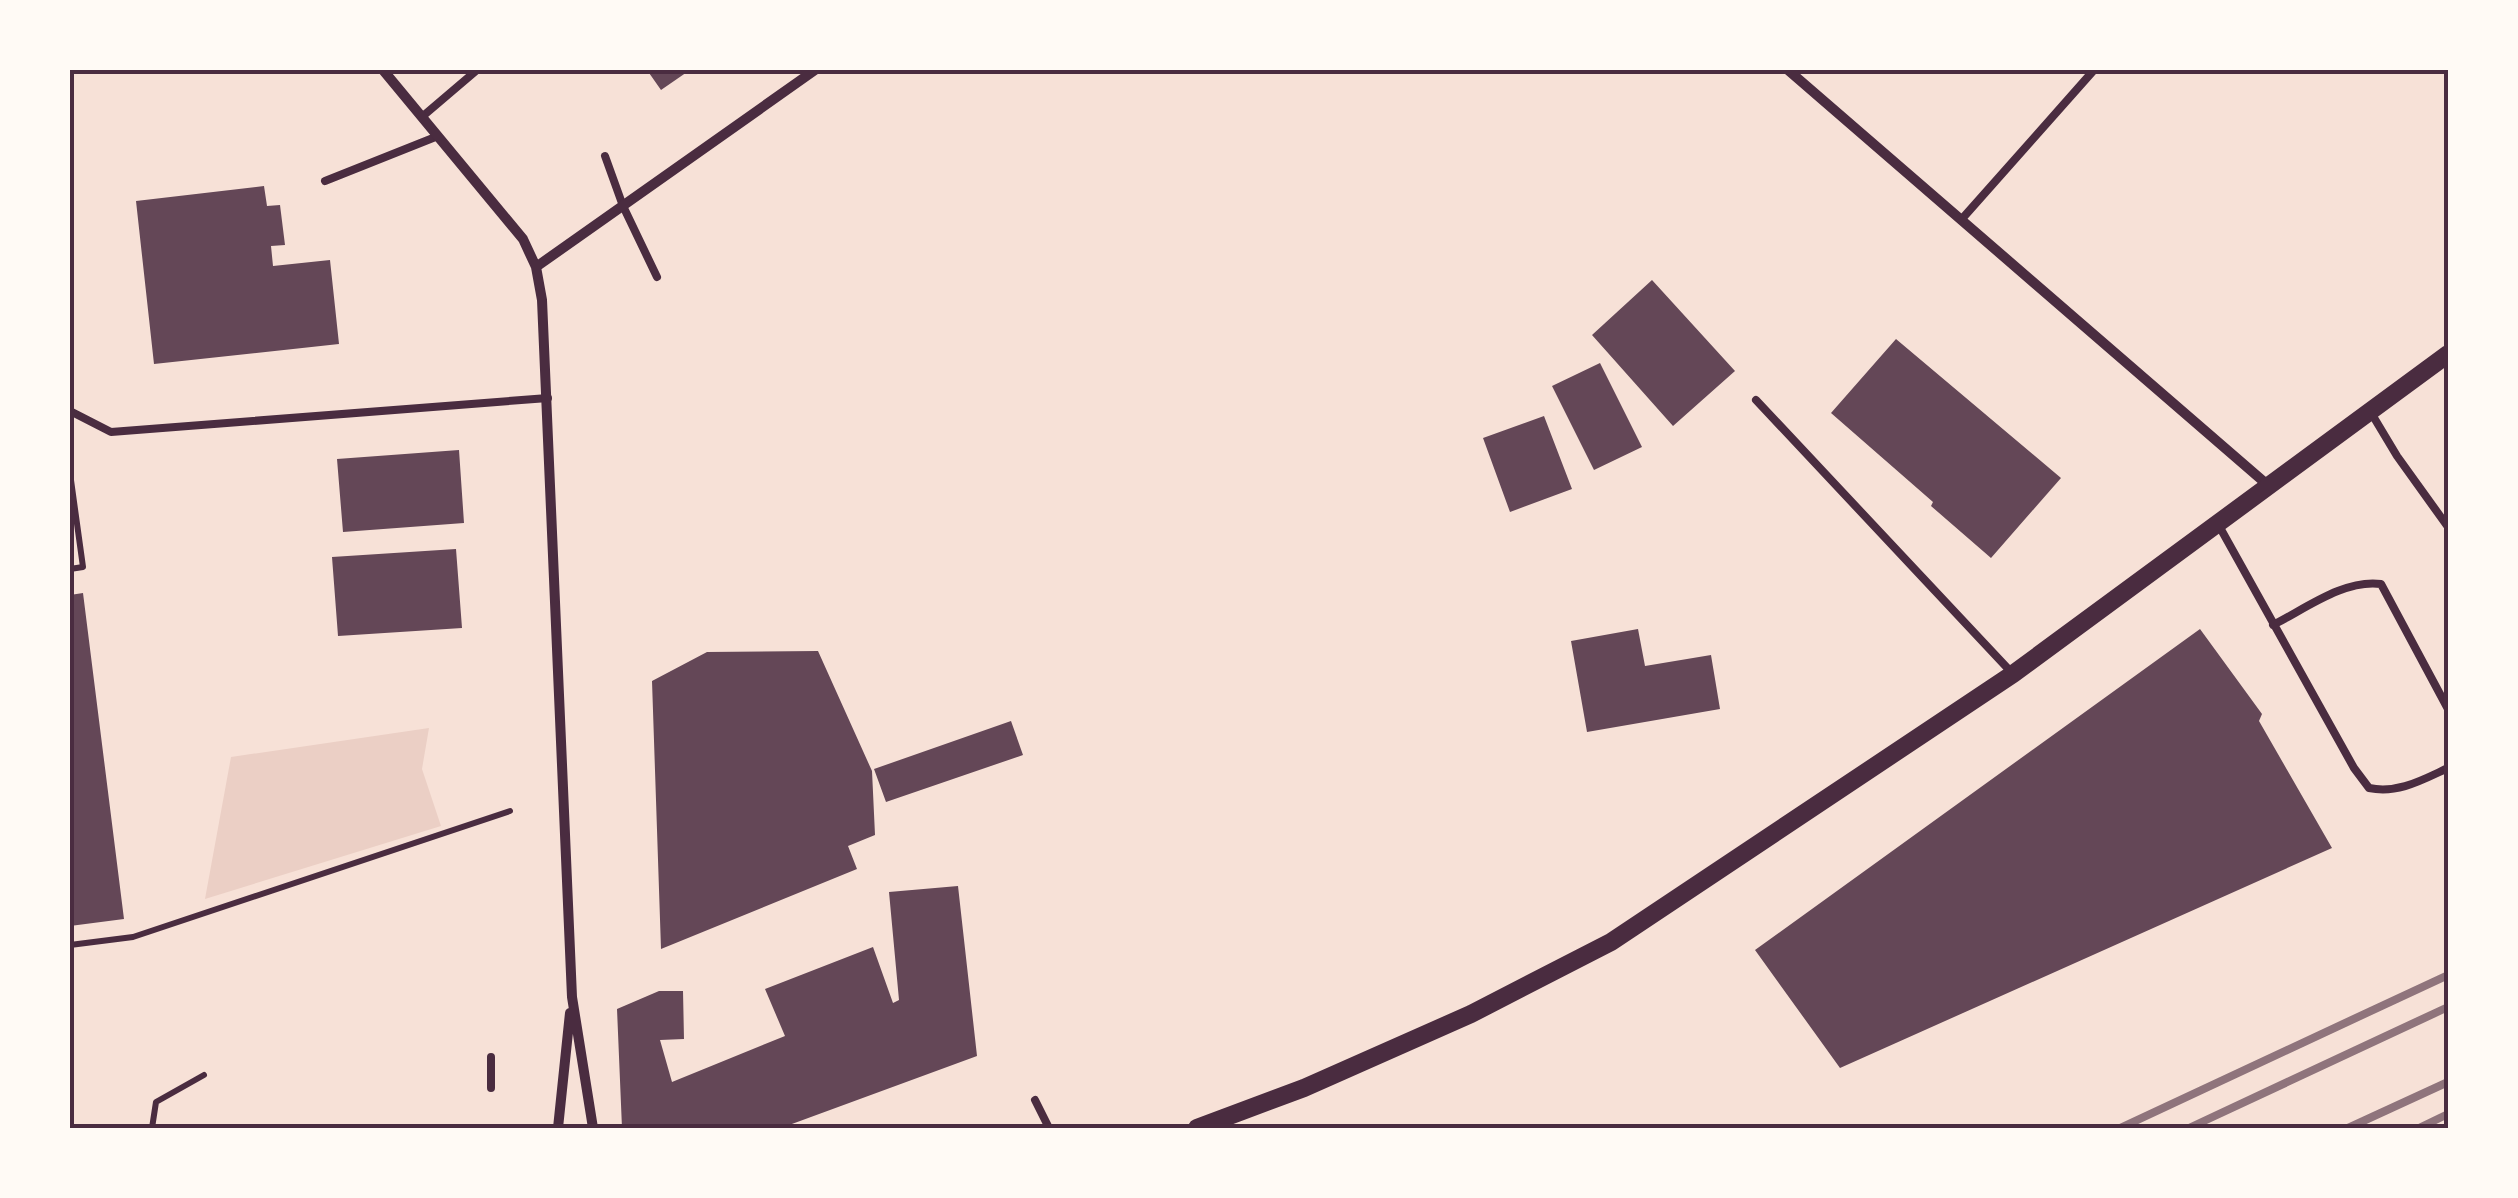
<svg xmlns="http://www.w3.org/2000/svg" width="2518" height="1198" viewBox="0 0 2518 1198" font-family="'Golos Text',sans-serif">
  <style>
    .green { fill: #ebcfc5 }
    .building { fill: #644757 }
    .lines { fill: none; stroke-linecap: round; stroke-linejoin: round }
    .path { stroke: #4a2c40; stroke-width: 6 }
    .service { stroke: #4a2c40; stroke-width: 8 }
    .minor { stroke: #4a2c40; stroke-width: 10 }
    .tertiary { stroke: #4a2c40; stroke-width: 18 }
    .rail { stroke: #8f747c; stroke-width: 8 }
    .neatline { fill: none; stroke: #4a2c40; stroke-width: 4 }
  </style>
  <rect width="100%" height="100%" fill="#f7e1d7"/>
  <!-- green -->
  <path class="green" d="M 429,728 L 422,769 L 441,826 L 205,899 L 231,757 Z"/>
  <!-- building -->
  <path class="building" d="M 647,70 L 690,70 L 661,90 Z
    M 264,186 L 267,206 L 280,205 L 285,245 L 271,246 L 273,266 L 330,260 L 339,344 L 154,364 L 136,201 Z
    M 1652,280 L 1735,371 L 1673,426 L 1592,335 Z
    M 1896,339 L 2061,478 L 1991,558 L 1931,506 L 1933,502 L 1831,413 Z
    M 1600,363 L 1642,447 L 1594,470 L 1552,386 Z
    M 1544,416 L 1572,489 L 1510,512 L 1483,438 Z
    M 459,450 L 464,523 L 343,532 L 337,459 Z
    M 456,549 L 462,628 L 338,636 L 332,557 Z
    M 83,593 L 124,919 L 70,926 L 70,595 Z
    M 1638,629 L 1645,666 L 1711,655 L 1720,709 L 1587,732 L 1571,641 Z
    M 2200,629 L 2262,714 L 2259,721 L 2332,848 L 1840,1068 L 1755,950 Z
    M 818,651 L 872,771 L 875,835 L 848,846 L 857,869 L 661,949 L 652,681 L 707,652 Z
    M 1011,721 L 1023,755 L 886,802 L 874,769 Z
    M 958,886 L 977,1056 L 781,1128 L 622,1128 L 617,1009 L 659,991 L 683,991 L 684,1039 L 660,1040 L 672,1082 L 785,1036 L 765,989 L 873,947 L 893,1003 L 899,1000 L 889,892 Z"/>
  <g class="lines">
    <!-- path -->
    <path class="path" d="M 70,473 L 83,567 L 70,569
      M 70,945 L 133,937 L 510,811
      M 152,1128 L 156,1102 L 204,1075"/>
    <!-- service -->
    <path class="service" d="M 423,116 L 477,70
      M 605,156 L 623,206 L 657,277
      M 325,181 L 438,136
      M 1961,220 L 2094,70
      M 1756,400 L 2013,674
      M 70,411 L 111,432 L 548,398
      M 2370,411 L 2397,456 L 2448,527
      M 2218,524 L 2354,768 L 2369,788 C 2398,794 2422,780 2448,768
      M 2273,625 C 2305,609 2344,579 2381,584 L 2448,709
      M 491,1057 L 491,1088
      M 1035,1100 L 1049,1128"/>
    <!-- minor -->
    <path class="minor" d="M 383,70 L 523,239 L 536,267 L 542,300 L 572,997 L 593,1128
      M 1788,70 L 2270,487
      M 536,267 L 815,70
      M 558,1128 L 570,1013"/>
    <!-- tertiary -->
    <path class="tertiary" d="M 1197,1128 L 1304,1088 L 1471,1014 L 1611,942 L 2013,674 L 2448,354"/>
    <!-- rail -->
    <path class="rail" d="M 2120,1128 L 2448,975
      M 2189,1128 L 2448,1007
      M 2348,1128 L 2448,1082
      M 2419,1128 L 2448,1114"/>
  </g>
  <!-- border -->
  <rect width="2518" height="1198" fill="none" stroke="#fffaf5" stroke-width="145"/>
  <rect x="72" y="72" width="2374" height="1054" class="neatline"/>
</svg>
